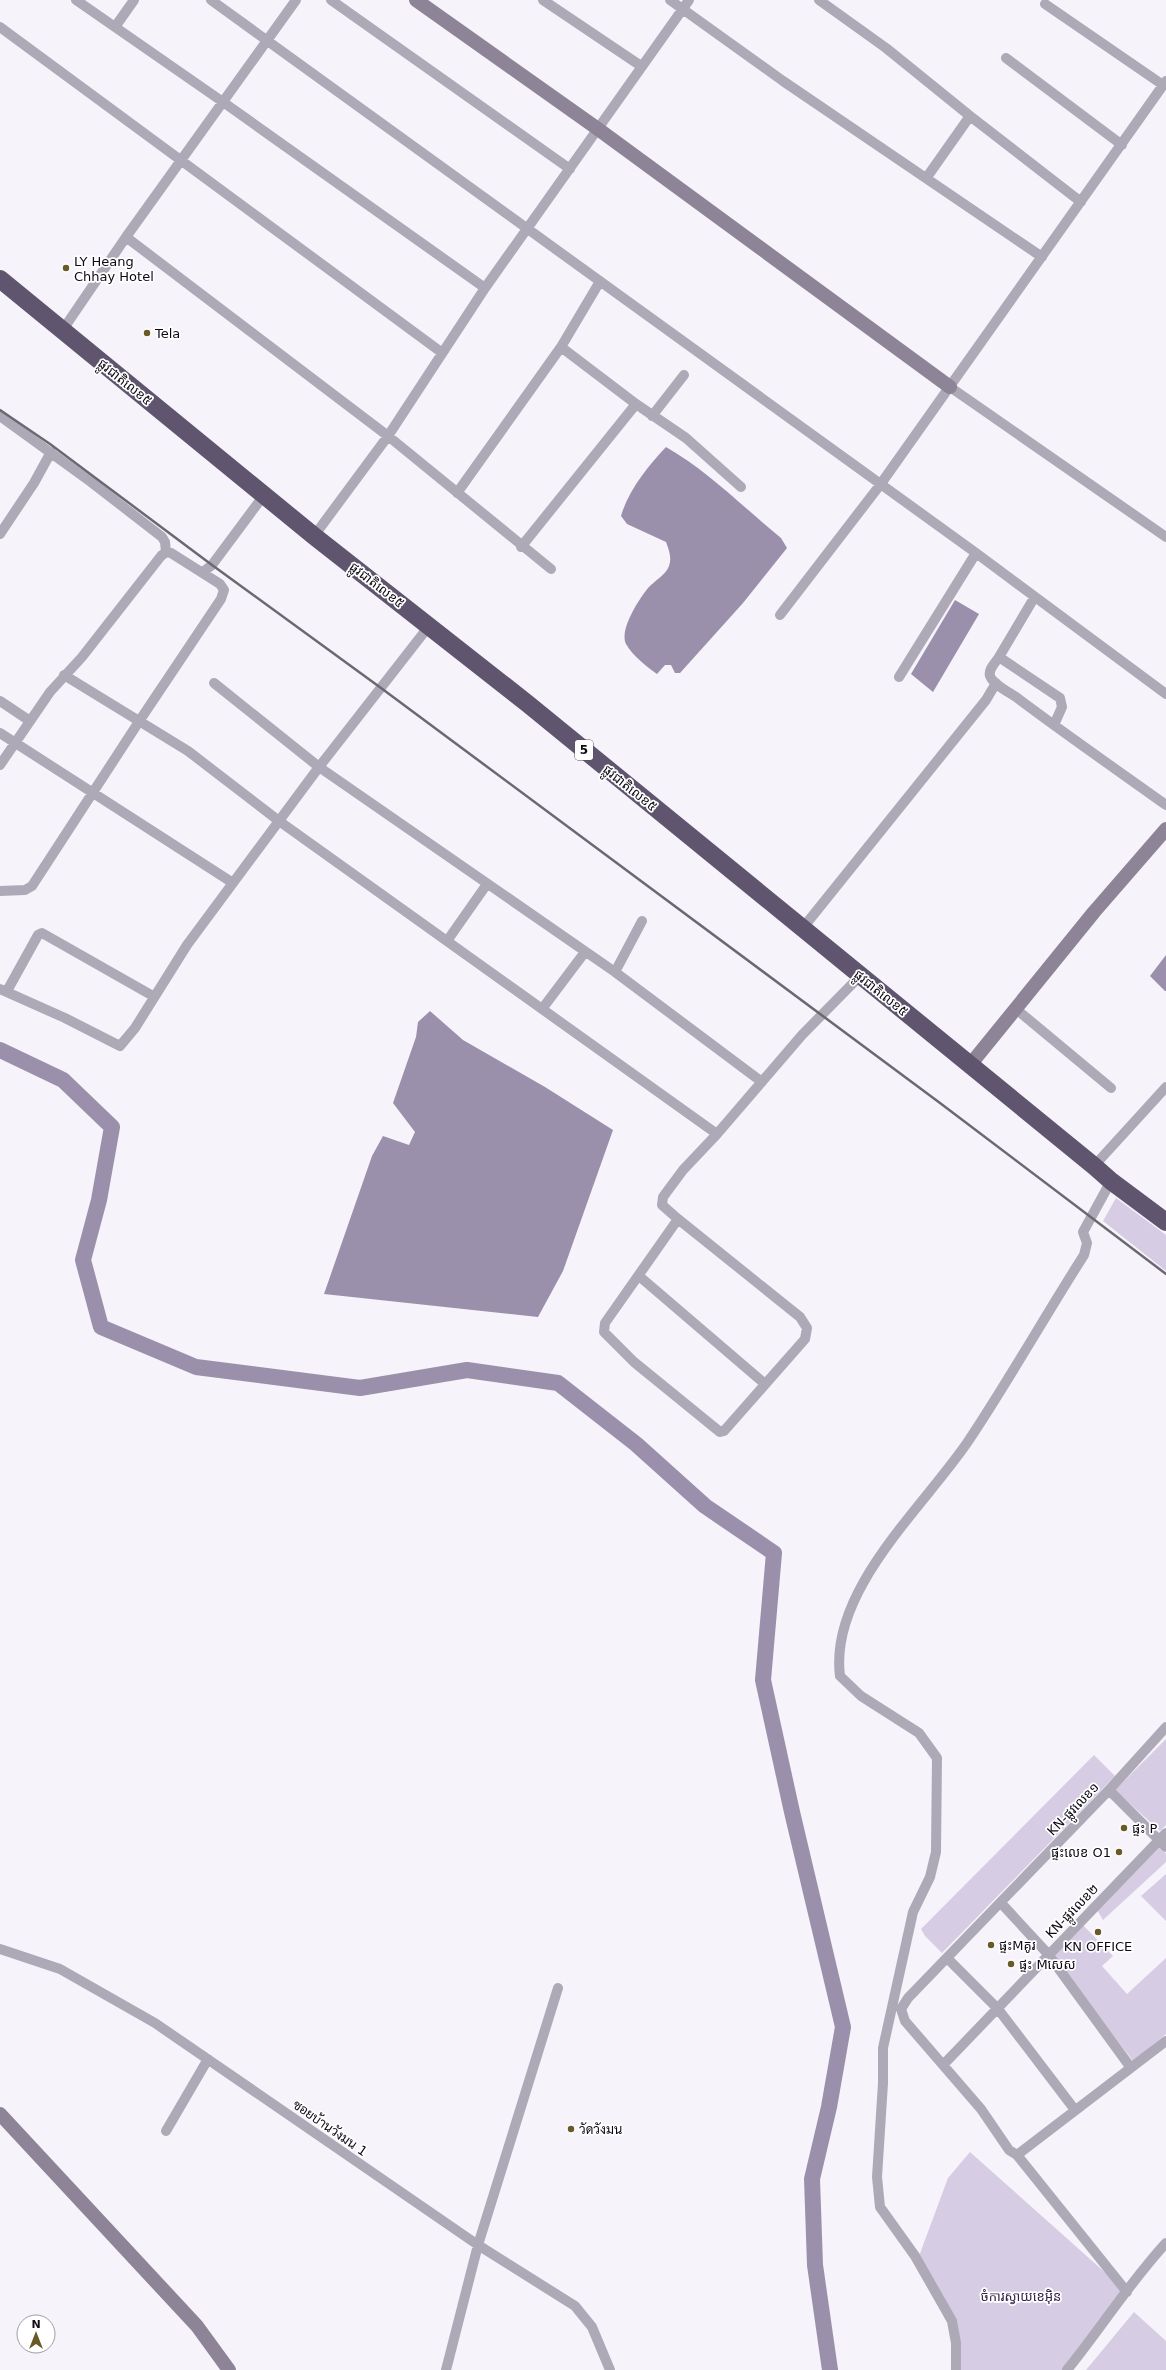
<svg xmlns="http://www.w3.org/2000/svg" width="1166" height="2370" viewBox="0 0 1166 2370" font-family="'DejaVu Sans','Noto Sans Khmer',Sarabun,sans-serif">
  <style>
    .green { fill: #d6cde4 }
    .water { fill: #9b90ab }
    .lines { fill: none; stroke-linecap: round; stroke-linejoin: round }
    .river { stroke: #9b90ab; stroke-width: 16 }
    .street { stroke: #aea9b6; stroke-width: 10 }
    .secondary { stroke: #8d8597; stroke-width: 14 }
    .highway { stroke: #60556e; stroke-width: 18 }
    .rail { stroke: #6c6871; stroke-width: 2.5 }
    .poi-dot { fill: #695b28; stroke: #fff; stroke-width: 1.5 }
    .labels { text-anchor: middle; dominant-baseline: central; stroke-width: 3.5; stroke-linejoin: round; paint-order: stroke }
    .shield { fill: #fff; stroke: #56535a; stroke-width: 1 }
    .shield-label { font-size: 12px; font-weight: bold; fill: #0e0914 }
    .poi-label { font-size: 13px; fill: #0e0914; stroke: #fff; text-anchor: start }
    .street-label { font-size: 13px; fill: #0e0914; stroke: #fff }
    .park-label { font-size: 13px; fill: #342148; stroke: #fff }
  </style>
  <rect width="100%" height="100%" fill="#f6f3fa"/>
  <!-- green -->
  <path class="green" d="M 1116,1198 L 1166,1235 L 1166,1271 L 1103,1221 Z
    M 1166,1739 L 1166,1825 L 1160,1831 L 1115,1790 Z
    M 1094,1755 L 1115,1776 L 942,1953 L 925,1936 L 921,1929 Z
    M 1159,1844 L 1166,1854 L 1166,1862 L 1103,1920 L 1096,1908 Z
    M 1166,1874 L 1166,1921 L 1141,1896 Z
    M 1080,1922 L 1113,1956 L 1102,1966 L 1127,1994 L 1166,1958 L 1166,2034 L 1133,2061 L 1051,1954 Z
    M 970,2152 L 1127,2292 L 1067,2370 L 957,2370 L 952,2325 L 919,2256 L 948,2178 Z
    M 1134,2312 L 1166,2341 L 1166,2370 L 1086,2370 Z"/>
  <!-- water -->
  <path class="water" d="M 666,447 C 708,471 743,507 781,538 L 787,548 L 743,603 L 680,673 L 675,673 L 671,665 L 665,665 L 657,674 C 646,666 633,656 626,644 C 619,630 639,599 648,588 C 654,581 666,575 669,566 C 672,558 669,550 666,542 L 627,524 L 621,516 C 628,491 648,466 666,447 Z
    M 955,600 L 979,614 L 933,692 L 911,674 Z
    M 1166,955 L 1166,991 L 1165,991 L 1150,976 Z
    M 430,1011 L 463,1040 L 545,1087 L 613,1130 L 563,1271 L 538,1317 L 324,1294 L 372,1156 L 383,1136 L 409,1145 L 415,1132 L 393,1103 L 416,1037 L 418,1022 Z"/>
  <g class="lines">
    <!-- river -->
    <path class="river" d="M 0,1050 L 63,1080 L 112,1127 L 99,1200 L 83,1260 L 101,1327 L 196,1367 L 360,1388 L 467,1370 L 558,1383 L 636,1444 L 705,1506 L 774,1553 L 763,1680 L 792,1812 L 843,2027 L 829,2107 L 812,2179 L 815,2265 L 830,2370"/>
    <!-- street -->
    <path class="street" d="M 76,0 L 223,102 L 485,288
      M 211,0 L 976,553 L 1166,694
      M 331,0 L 570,169
      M 543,0 L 641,66
      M 670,0 L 783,81 L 1042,257
      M 819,0 L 886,48 L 970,116
      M 1045,4 L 1163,85
      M 0,27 L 441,352
      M 115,27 L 134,0
      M 1006,58 L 1122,145
      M 927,177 L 970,116 L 1081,202
      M 126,237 L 388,436 L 551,569
      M 62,331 L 126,237 L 296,0
      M 561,347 L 636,404 L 686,438 L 741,487
      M 950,387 L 1166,537
      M 0,416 L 91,482 L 162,537 L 165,542 L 166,552
      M 652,416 L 684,375
      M 457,493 L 561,347 L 599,283
      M 0,534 L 34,483 L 51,452
      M 314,536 L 388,436 L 485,288 L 689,0
      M 521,547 L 636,404
      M 203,572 L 212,565 L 264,495
      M 780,615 L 880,485 L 1166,81
      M 999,657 L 1034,598
      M 64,675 L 188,751 L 279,821 L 717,1134
      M 899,677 L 976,553
      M 214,683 L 319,767 L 615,972 L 762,1082
      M 0,701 L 30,721
      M 1054,725 L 1062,707 L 1060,698 L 999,657 C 996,662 988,669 990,676 C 993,685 1013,694 1020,700 C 1068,736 1117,770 1166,805
      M 0,733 L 233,883
      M 0,765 L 50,692 L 82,657 L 161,556 L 166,552 L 171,553 L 220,584 L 224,590 L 221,599 L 140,720 L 32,886 L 25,890 L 0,891
      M 802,929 L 986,700 L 996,683
      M 447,941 L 487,884
      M 615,972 L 642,921
      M 0,989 L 65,1018 L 120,1046 L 135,1028 L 187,945 L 319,767 L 429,626
      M 7,991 L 38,935 L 42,933 L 153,996
      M 542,1009 L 585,952
      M 1016,1009 L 1111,1088
      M 1094,1166 L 1166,1087
      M 678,1219 L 605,1323 L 604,1332 L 634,1362 L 720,1432 L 724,1431 L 805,1339 L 807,1328 L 800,1317 L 678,1219 L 662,1205 L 663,1197 L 683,1170 L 717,1134 L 802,1035 L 860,976
      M 639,1276 L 765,1384
      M 1166,1727 L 1109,1790 L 908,1998 L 901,2009 L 905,2021 L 981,2109 L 1009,2150 L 1017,2155 L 1166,2041
      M 1109,1790 L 1166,1847
      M 1001,1903 L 1048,1954 L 1131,2068
      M 0,1949 L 60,1969 L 155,2023 L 478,2245 L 575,2306 L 592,2327 L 610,2370
      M 947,1958 L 998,2009 L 1075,2110
      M 944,2064 L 1166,1833
      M 166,2131 L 208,2059
      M 1017,2155 L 1127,2292
      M 446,2370 L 478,2245 L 558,1988
      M 956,2370 L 956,2343 L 952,2321 L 915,2256 L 880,2207 L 877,2177 L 883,2083 L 883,2048 L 913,1912 L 930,1877 L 936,1852 L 937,1758 L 919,1733 L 861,1696 L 840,1676 C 829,1590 924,1507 969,1440 C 1009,1380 1045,1316 1084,1255 L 1087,1243 L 1083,1232 L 1111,1181
      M 1067,2370 C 1101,2328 1130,2282 1166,2243"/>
    <!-- secondary -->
    <path class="secondary" d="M 416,0 L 598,129 L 950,387
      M 970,1065 L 1094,912 L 1166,829
      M 0,2114 L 197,2326 L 229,2370"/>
    <!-- highway -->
    <path class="highway" d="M 0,279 L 314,536 L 528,704 L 1094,1166 L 1111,1181 L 1166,1222"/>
    <!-- rail -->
    <path class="rail" d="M 0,410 L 50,444 L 212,565 L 381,688 L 940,1103 L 1166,1274"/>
  </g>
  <!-- markers -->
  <g class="poi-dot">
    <circle cx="66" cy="268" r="4"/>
    <circle cx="147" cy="333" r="4"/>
    <circle cx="1124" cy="1828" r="4"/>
    <circle cx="1119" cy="1852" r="4"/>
    <circle cx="1098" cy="1932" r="4"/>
    <circle cx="991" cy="1945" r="4"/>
    <circle cx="1011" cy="1964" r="4"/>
    <circle cx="571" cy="2129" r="4"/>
  </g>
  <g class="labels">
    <!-- shield labels -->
    <rect class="shield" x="575" y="740" width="18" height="20" rx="3"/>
    <g class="shield-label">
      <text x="584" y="750">5</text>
    </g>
    <!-- poi labels -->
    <g class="poi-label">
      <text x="74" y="261">LY Heang<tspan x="74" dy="15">Chhay Hotel</tspan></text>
      <text x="155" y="333">Tela</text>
      <text x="1132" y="1828">ផ្ទះ P</text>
      <text x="1111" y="1852" text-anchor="end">ផ្ទះលេខ O1</text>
      <text x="999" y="1945">ផ្ទះMគូរ</text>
      <text x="1098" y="1946" text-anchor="middle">KN OFFICE</text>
      <text x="1019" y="1964">ផ្ទះ Mសេស</text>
      <text x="579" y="2129">วัดวังมน</text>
    </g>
    <!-- street labels -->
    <g class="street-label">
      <text transform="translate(125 382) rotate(39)">ផ្លូវជាតិលេខ៥</text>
      <text transform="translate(377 585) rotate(38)">ផ្លូវជាតិលេខ៥</text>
      <text transform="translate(630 788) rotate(39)">ផ្លូវជាតិលេខ៥</text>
      <text transform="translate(881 993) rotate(39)">ផ្លូវជាតិលេខ៥</text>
      <text transform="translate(1073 1809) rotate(-46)">KN-ផ្លូវលេខ១</text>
      <text transform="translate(1072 1911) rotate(-46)">KN-ផ្លូវលេខ២</text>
      <text transform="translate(330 2128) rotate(35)">ซอยบ้านวังมน 1</text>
    </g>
    <!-- park labels -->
    <g class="park-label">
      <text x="1021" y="2296">ចំការស្វាយខេអ៊ិន</text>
    </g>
  </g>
  <!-- north arrow -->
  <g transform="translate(36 2334)"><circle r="19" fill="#ffffff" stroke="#9f9da1"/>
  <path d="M0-3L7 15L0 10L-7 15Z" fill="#695b28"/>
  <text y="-6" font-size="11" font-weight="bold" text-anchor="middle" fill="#0e0914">N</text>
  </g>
</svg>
